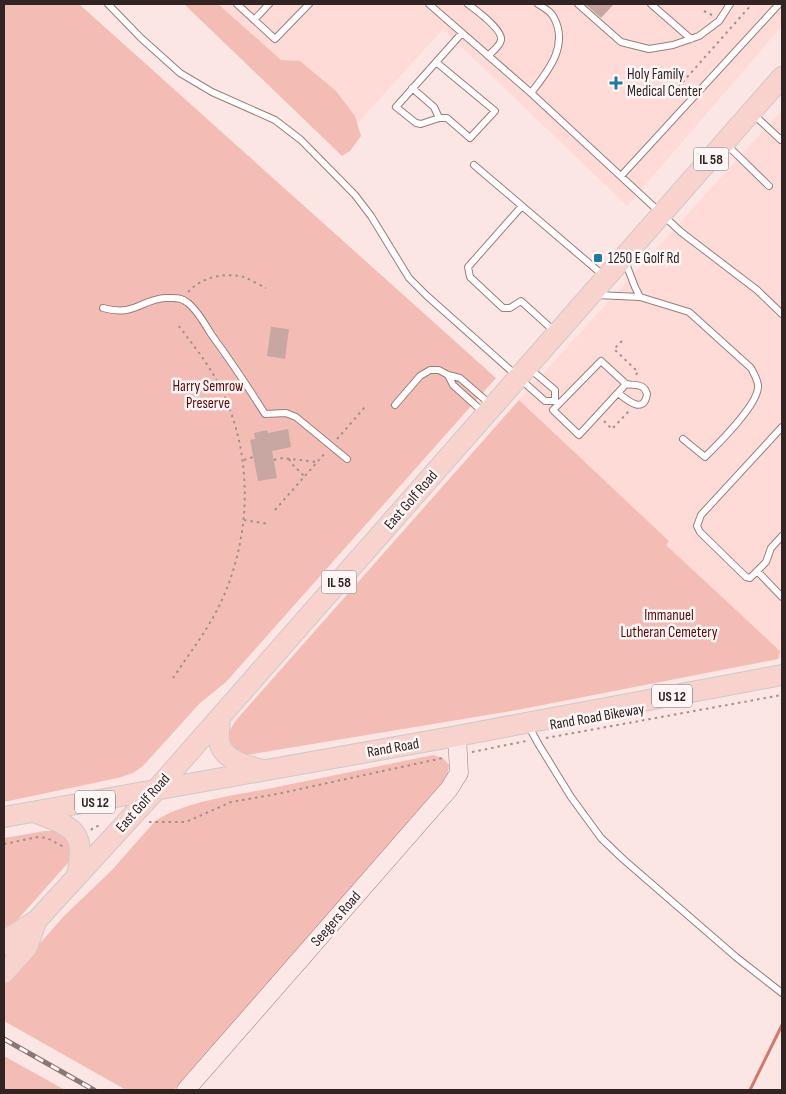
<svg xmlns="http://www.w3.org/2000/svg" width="786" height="1094" viewBox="0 0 786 1094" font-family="'Sofia Sans Condensed',sans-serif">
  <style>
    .built { fill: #fedbd6 }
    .green { fill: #f3bdb5 }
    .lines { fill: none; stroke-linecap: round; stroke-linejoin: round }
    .stream { stroke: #d2786e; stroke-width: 3 }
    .building { fill: #c8a7a2 }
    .lane-casing { stroke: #9c7d78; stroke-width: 8 }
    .secondary-casing { stroke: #9c7d78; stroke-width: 19 }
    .primary-casing { stroke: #cecaca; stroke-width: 22 }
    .path { stroke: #a2908d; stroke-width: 2; stroke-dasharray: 2.5 4; stroke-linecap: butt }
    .lane { stroke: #fff; stroke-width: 6 }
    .secondary { stroke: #fce8e6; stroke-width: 18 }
    .primary { stroke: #f8d2cd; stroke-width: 20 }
    .rail-casing { stroke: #887775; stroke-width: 5 }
    .rail { stroke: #fff7f6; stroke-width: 3; stroke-dasharray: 9; stroke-linecap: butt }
    .poi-dot { fill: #2078a7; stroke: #fff7f6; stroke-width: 2 }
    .labels { text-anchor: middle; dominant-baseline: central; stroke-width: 5; stroke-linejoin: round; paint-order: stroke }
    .shield { fill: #fff7f6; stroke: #6f6362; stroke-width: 1 }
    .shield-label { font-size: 14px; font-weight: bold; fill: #312422 }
    .poi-label { font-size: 15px; fill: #312422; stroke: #fff7f6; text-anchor: start }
    .park-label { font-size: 15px; fill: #5c0808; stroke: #fff7f6 }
    .street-label { font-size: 15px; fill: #312422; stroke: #fff7f6 }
  </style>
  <rect width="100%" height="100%" fill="#fce6e3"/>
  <!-- built -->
  <path class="built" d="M 205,4 L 782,4 L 782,26 L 627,206 L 443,29 L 344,138 Z
    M 782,110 L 782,658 L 778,659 L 779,650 L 665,545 L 669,541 L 519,400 Z"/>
  <!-- green -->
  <path class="green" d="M 4,4 L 79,4 L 496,378 L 226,682 L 200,703 L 143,766 L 133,773 L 118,778 L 4,802 Z
    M 184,4 L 218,4 L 281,60 L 300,61 L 336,91 L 355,116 L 361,136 L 350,151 L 342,156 Z
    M 519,400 L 669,541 L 666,545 L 780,651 L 778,659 L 517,710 L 247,755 L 233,751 C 227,735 227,733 237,719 Z
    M 433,755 L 443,758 L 449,765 L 447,777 L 441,787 L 174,1090 L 126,1090 L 4,1021 L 4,984 L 64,916 L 112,870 L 155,821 C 185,801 236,795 272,788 C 326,777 379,766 433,755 Z
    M 45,831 L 57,831 L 69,836 L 72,854 L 67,864 L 4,935 L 4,838 Z
    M 4,1056 L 65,1090 L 4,1090 Z"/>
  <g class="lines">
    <!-- stream -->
    <path class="stream" d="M 750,1090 L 782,1025"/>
  </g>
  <!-- building -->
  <path class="building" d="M 585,4 L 614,4 L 601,18 Z
    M 271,327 L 289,329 L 285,359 L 267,356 Z
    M 288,429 L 291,447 L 272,451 L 277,478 L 258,481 L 250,440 L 255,439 L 254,433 L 267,430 L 268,433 Z"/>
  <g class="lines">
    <defs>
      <path id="lane" d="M 108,4 L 141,38 L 180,73 L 212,92 L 275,120 L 301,140 L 355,195 L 371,216 L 409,278 L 426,295 L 536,393 L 545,401 L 555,401 L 559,404
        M 237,4 L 275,39 L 309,4
        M 429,4 L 531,93 L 681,232 L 757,290 L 782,314
        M 468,4 C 476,10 503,30 501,40 C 500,46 492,52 488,56
        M 578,4 L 621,42 L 649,49 L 673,45 L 699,36 L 719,21 L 730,4
        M 651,4 L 691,39
        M 254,20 L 269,4
        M 436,62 L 495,111 L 470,138 L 447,118 L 439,118 L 421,124 L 416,123 L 396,107 L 462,33
        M 412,88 L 434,107 L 439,118
        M 531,93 C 548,71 570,45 553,16 C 550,11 543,7 538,4
        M 752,113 L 781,140 L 782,138
        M 726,144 L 769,186
        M 474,165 L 604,276
        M 621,176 L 779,4
        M 522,206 L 468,267 L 470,277 L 503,308 L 510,308 L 521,301 L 554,331
        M 625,261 L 635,287 L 640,297
        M 597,295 L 640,297 L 689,312 L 751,368 C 754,374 758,380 758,386 C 759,404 718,444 705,457 L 683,439
        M 103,308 C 135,317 141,299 166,298 C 175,298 181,297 188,303 C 197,310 205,324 211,334 C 230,360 248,387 265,414 L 286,413 L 296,417 L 347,459
        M 601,361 L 626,384 L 579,435 L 553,410 Z
        M 530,369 L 555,390 L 555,401
        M 448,375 L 453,385 L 484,413
        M 618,393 C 627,400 644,415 647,394 C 644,383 636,386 626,384
        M 395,405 L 420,376 L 430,370 L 439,370 L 448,375 L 460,378 L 490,404
        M 782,427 L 701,515 L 697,526 L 700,532 L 746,577 L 750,578 L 766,562 L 771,548 L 782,536
        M 757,571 L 782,597
        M 528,725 L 539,745 L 571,797 L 601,838 L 623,859 L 736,957 L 782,993"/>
      <path id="secondary" d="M 186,1090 L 449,789 L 459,773 L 457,736"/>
      <path id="primary" d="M 220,717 C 220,725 218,733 219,741 C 222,760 247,766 263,770
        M 34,812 C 75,828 86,830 77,876
        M 4,817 L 457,736 L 782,675
        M 4,945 L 12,936 L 37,920 L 155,791 L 782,77
        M 4,973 L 27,947 L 37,920"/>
    </defs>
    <!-- lane casing -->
    <use href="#lane" class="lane-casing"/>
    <!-- secondary casing -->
    <use href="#secondary" class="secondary-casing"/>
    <!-- primary casing -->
    <use href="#primary" class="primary-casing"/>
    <!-- path -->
    <path class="path" d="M 704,11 L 712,15
      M 674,92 L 752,4
      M 188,292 C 202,277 224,272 244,277 C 251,280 259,285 266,288
      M 622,341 L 614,349 L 638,372 L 635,376
      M 604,421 L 612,429 L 629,411
      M 337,439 L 365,407
      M 289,459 L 291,463 L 304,476
      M 244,460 L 253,457
      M 274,460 L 283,458 L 316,462
      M 275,510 L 326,452
      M 244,520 L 269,524
      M 173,678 C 187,657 203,636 215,614 C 254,541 256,447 213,374 C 203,357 190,341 178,325
      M 546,738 L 782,695
      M 472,752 L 526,741
      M 149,822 L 186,822 L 231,802 L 277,794 L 443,758
      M 91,830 L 94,827 L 102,825
      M 4,844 L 38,837 L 47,838 L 64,847"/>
    <!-- lane -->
    <use href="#lane" class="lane"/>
    <!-- secondary -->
    <use href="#secondary" class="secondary"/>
    <!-- primary -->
    <use href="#primary" class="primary"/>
    <defs>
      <path id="rail" d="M 4,1039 L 94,1090"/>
    </defs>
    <!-- rail casing -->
    <use href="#rail" class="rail-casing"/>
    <!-- rail -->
    <use href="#rail" class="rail"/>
  </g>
  <!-- markers -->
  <g class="poi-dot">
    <path d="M613.5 75.5h5v5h5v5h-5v5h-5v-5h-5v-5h5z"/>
    <rect x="593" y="253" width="10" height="10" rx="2.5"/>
  </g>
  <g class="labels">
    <!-- shield labels -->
    <g class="shield">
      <rect x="693.5" y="147.5" width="35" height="23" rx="4"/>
      <rect x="321.5" y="570.5" width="35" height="23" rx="4"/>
      <rect x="652" y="684.5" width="40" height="23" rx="4"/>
      <rect x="75" y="790.5" width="40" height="23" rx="4"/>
    </g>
    <g class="shield-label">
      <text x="711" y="159">IL 58</text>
      <text x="339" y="582">IL 58</text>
      <text x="672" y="696">US 12</text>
      <text x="95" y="802">US 12</text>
    </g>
    <!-- poi labels -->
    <g class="poi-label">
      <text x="627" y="74">Holy Family<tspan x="627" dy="17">Medical Center</tspan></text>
      <text x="608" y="258">1250 E Golf Rd</text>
    </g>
    <!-- park labels -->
    <g class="park-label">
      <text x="208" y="386">Harry Semrow<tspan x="208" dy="17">Preserve</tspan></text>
      <text x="669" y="615">Immanuel<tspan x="669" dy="17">Lutheran Cemetery</tspan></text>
    </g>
    <!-- street labels -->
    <g class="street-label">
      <text transform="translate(411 500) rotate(-49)">East Golf Road</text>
      <text transform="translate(597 717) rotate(-10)">Rand Road Bikeway</text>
      <text transform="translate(393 748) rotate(-10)">Rand Road</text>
      <text transform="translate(143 803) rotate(-48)">East Golf Road</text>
      <text transform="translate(336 919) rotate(-49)">Seegers Road</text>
    </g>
  </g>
  <!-- border -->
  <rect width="786" height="1094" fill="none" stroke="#312422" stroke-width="10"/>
</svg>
